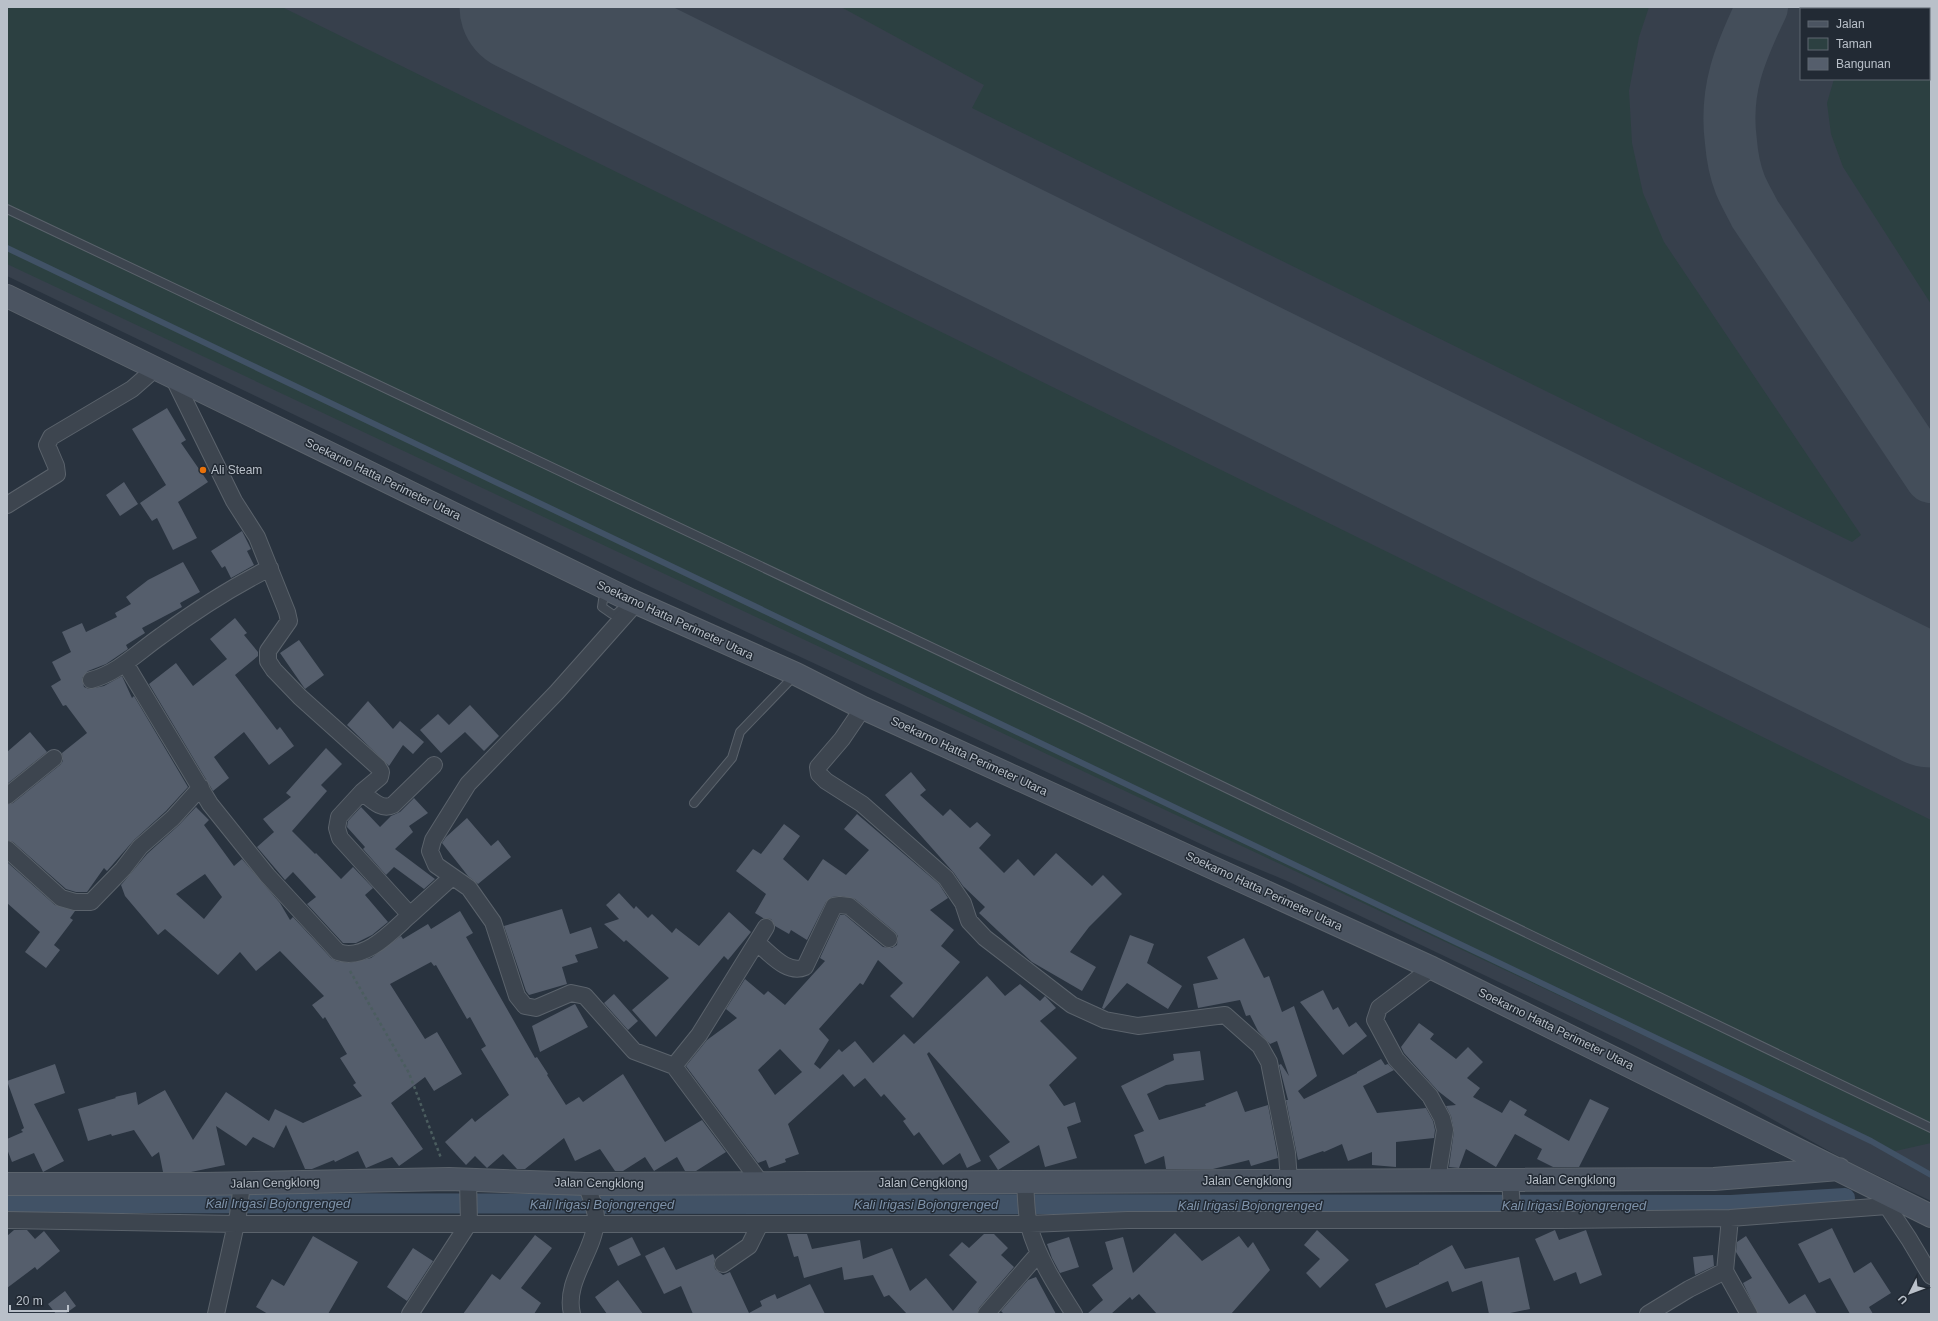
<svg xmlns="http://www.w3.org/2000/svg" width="1938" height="1321" viewBox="0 0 1938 1321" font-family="Arial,sans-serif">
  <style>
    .airport { fill: #37404c; fill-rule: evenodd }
    .green { fill: #2c4041 }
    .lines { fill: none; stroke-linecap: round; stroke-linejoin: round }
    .stream { stroke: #415266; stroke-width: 6 }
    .canal { stroke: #415266; stroke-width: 20 }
    .taxiway { stroke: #444e5a; stroke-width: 52 }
    .runway { stroke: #444e5a; stroke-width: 131 }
    .building { fill: #555e6c; fill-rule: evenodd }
    .lane-casing { stroke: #5b636c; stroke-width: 10 }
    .street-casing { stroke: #5b636c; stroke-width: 18 }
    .secondary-casing { stroke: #5b636c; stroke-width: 24 }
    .path { stroke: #4b5d5f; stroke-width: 2.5; stroke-dasharray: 3 3; stroke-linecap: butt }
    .lane { stroke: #3d454f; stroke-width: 8 }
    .street { stroke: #3d454f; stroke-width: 16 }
    .secondary { stroke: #4b5461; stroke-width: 22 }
    .food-dot { fill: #e8710a; stroke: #222a34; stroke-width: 1.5 }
    .labels { text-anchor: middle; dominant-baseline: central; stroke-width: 3; stroke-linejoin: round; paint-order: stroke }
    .poi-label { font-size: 12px; fill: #b9c0c9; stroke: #222a34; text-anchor: start }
    .street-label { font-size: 12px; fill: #b9c0c9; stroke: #222a34 }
    .water-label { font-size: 13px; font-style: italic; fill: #7e92a9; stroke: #222a34 }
  </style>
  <rect width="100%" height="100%" fill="#29333f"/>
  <!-- airport -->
  <path class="airport" d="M 7,7 L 1931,7 L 1931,1201 L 1845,1160 L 1745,1104 L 1633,1046 L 1287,881 L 1218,852 L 655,589 L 7,276 ZM 1801,9 L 1929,9 L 1929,79 L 1801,79 Z"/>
  <!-- green -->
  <path class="green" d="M 7,7 L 282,7 L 1931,820 L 1931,1143 L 1891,1152 L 7,264 Z
    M 841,7 L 1649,7 L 1639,37 L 1629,91 L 1632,143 L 1643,193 L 1664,242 L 1861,535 L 1852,542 L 972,108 L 984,85 Z
    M 1872,7 L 1931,7 L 1931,304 L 1843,167 L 1831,134 L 1827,103 L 1834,79 L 1929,79 L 1929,9 L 1871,9 Z"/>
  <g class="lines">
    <!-- stream -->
    <path class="stream" d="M 1924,7 L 1928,9
      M 7,248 L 1871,1141 L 1931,1175"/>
    <!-- canal -->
    <path class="canal" d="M 7,1203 L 1731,1205 L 1845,1198"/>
    <!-- taxiway -->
    <path class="taxiway" d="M 1762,7 C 1740,53 1724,90 1731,142 C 1732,155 1735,171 1740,184 C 1744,194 1750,204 1755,214 L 1931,477"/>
    <!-- runway -->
    <path class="runway" d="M 525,7 L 1931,702"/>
  </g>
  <!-- building -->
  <path class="building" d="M 167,408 L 186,440 L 181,443 L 208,482 L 178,502 L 197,538 L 173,550 L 157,518 L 152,521 L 140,503 L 166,485 L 132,429 Z
    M 124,482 L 138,504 L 120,516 L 106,495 Z
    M 242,531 L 251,549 L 247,551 L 254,565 L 231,578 L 225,566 L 222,568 L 211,551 Z
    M 183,562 L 200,592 L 180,603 L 182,607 L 142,628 L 145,633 L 126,645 L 128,649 L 106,664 L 88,671 L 82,678 L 84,687 L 89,689 L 104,686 L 122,676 L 132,698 L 134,696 L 188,787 L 166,811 L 134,840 L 107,871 L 104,868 L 87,892 L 76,892 L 66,889 L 13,842 L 7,840 L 7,805 L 13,803 L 60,765 L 63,761 L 62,753 L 87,733 L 66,705 L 63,706 L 51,686 L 61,680 L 52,662 L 71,652 L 62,632 L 82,623 L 86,632 L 117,617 L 115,613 L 131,604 L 126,597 L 148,580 Z
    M 235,618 L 247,633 L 244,635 L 258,652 L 258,656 L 235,675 L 277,730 L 280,727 L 294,746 L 269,765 L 244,732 L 214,757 L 229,778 L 213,791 L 149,684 L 176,663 L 193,686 L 227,659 L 210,639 Z
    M 299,640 L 324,675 L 305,689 L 280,653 Z
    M 368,701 L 393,729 L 400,721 L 424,742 L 413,754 L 403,745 L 389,766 L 347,725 Z
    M 470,705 L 499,736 L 484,751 L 465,732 L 441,753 L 420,730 L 438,714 L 449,725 Z
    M 30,732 L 47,752 L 7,784 L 7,752 Z
    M 326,748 L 342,764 L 321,785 L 327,791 L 292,831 L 315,854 L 316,853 L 341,879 L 353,867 L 373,888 L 365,895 L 388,922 L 372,935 L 356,943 L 343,943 L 307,904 L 316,897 L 293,872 L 285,880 L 257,847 L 274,832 L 263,819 L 291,797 L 286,793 Z
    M 911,772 L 926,790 L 920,795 L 943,816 L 950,809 L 970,828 L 977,822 L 991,835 L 979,848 L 1004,873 L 1018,859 L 1034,876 L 1056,853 L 1092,886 L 1103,875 L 1122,894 L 1089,927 L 1070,952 L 1096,967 L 1082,991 L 1032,962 L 997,930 L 979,913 L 985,907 L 963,886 L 954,873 L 885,795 Z
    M 414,798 L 428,813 L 409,826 L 413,832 L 395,849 L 435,879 L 424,889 L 394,867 L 386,875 L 363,849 L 365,847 L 347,827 L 348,821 L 361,807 L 380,827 L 391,816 L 400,812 Z
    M 196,807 L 209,820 L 204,825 L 234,866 L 242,859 L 280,903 L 290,920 L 293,917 L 331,958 L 336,961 L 349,963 L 371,958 L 401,936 L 403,939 L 428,924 L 431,929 L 460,911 L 473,933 L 466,937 L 535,1058 L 537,1057 L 548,1074 L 547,1075 L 566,1105 L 579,1097 L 583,1102 L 623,1074 L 665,1142 L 702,1120 L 726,1152 L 696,1171 L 685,1171 L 677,1157 L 654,1171 L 645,1157 L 623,1171 L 615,1171 L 600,1149 L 575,1161 L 564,1138 L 525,1169 L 517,1169 L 503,1154 L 487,1168 L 475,1156 L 466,1165 L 445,1142 L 472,1118 L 475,1122 L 509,1095 L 481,1049 L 486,1046 L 470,1017 L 467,1019 L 436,965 L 434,966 L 431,962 L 390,984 L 425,1039 L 437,1032 L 462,1074 L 434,1091 L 425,1077 L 391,1103 L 423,1149 L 399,1166 L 392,1157 L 366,1168 L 358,1151 L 335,1162 L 334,1160 L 312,1169 L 305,1169 L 286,1125 L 274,1148 L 253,1137 L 246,1146 L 216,1126 L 225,1165 L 191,1172 L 163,1172 L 159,1152 L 152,1157 L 134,1130 L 112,1136 L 111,1134 L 88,1141 L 78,1109 L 116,1098 L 115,1097 L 136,1092 L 138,1105 L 165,1090 L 193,1140 L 226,1092 L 269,1121 L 275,1109 L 303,1123 L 362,1096 L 353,1085 L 356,1083 L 340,1058 L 347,1054 L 325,1017 L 323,1019 L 312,1005 L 324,996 L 280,951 L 256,971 L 240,952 L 218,975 L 165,929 L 158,935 L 125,896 L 121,885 L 147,854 L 179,825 ZM 205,874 L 222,897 L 204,919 L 176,894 Z
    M 857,814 L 939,884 L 948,898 L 930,910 L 954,930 L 941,946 L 960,962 L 913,1018 L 890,996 L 903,983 L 878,960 L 863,985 L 860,983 L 819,1029 L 829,1040 L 814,1064 L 820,1069 L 839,1049 L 842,1052 L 855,1041 L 873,1063 L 904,1034 L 914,1044 L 987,976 L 1005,996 L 1020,984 L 1040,1001 L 1045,996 L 1056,1008 L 1040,1021 L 1077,1058 L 1049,1085 L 1064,1106 L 1075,1102 L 1081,1122 L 1067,1127 L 1077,1158 L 1045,1167 L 1039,1145 L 998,1170 L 989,1156 L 1010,1142 L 929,1052 L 927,1054 L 981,1161 L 967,1168 L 960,1153 L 943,1165 L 919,1132 L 914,1136 L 903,1121 L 906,1119 L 884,1094 L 881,1097 L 865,1078 L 854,1087 L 843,1074 L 788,1124 L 799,1154 L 785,1159 L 786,1162 L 769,1168 L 766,1160 L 758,1163 L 686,1066 L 707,1040 L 737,1018 L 726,1009 L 745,979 L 764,995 L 768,991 L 785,1005 L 825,961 L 820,958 L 840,915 L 845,915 L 883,947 L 892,948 L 897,945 L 898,936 L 895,932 L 855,899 L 841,896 L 832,897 L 826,902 L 807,940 L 791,930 L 789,934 L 775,926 L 771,919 L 763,918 L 755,913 L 766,894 L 736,871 L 753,849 L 761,854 L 784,824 L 800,836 L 783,859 L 808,881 L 823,859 L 846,875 L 869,850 L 844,829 ZM 780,1049 L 802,1072 L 775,1095 L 758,1070 Z
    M 467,818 L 491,846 L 498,840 L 511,857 L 478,884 L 468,876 L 442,843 L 446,837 Z
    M 7,862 L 55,905 L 75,911 L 70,918 L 73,920 L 54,945 L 60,950 L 46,968 L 25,952 L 40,932 L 7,903 Z
    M 619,893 L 634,909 L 636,906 L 648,918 L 652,914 L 672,933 L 676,928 L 699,946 L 729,912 L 751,932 L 728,960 L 724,956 L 656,1037 L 632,1010 L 669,978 L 626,940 L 624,942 L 604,924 L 619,919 L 606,905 Z
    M 562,909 L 570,934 L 591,927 L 598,948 L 575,955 L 578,962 L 562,967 L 567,984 L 529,995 L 526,991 L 504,926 Z
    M 1130,935 L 1154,944 L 1147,963 L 1182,986 L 1168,1009 L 1127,983 L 1104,1009 L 1102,1008 Z
    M 1244,938 L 1264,978 L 1269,976 L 1282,1012 L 1294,1006 L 1317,1076 L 1298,1091 L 1304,1099 L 1357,1073 L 1357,1072 L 1381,1059 L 1385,1065 L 1388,1064 L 1394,1070 L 1363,1086 L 1377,1113 L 1426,1108 L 1433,1121 L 1435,1130 L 1434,1138 L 1396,1142 L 1396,1167 L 1372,1165 L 1372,1152 L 1348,1161 L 1342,1144 L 1324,1152 L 1323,1151 L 1298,1160 L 1286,1100 L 1288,1100 L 1279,1065 L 1281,1064 L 1289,1076 L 1277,1041 L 1270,1044 L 1258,1031 L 1250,1015 L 1246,1016 L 1240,1000 L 1198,1008 L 1193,984 L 1218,979 L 1207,957 Z
    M 1323,990 L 1333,1010 L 1338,1007 L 1349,1027 L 1356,1022 L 1367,1036 L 1343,1055 L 1300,1002 Z
    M 614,994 L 638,1021 L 628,1030 L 604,1003 Z
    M 575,1004 L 588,1027 L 540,1052 L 532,1026 Z
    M 1419,1023 L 1434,1034 L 1430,1039 L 1456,1059 L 1468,1047 L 1483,1062 L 1467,1078 L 1480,1088 L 1473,1097 L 1502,1113 L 1510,1100 L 1527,1110 L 1524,1115 L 1569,1141 L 1590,1099 L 1609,1108 L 1579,1167 L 1553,1167 L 1537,1159 L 1542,1149 L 1515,1134 L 1496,1167 L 1466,1149 L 1459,1168 L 1449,1167 L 1454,1131 L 1451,1116 L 1446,1106 L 1456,1105 L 1438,1091 L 1404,1053 L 1401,1047 Z
    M 1200,1051 L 1204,1080 L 1166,1085 L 1147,1094 L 1159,1120 L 1206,1106 L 1205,1104 L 1237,1091 L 1245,1112 L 1268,1105 L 1278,1158 L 1251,1166 L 1249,1160 L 1213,1169 L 1166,1169 L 1164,1156 L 1145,1164 L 1134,1135 L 1144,1131 L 1121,1086 L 1174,1060 L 1173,1054 Z
    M 55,1064 L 65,1093 L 34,1104 L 64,1161 L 43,1172 L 34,1153 L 12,1162 L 7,1149 L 7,1139 L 23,1132 L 21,1130 L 24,1128 L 7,1081 Z
    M 1832,1228 L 1854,1273 L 1871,1262 L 1891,1293 L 1869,1307 L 1873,1314 L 1850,1314 L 1830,1278 L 1819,1283 L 1798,1244 Z
    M 14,1230 L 27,1230 L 35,1239 L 44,1231 L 60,1251 L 37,1270 L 35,1267 L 7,1288 L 7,1236 Z
    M 1317,1230 L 1349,1260 L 1320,1288 L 1306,1273 L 1320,1259 L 1304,1245 Z
    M 1555,1230 L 1559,1240 L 1586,1230 L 1602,1275 L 1580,1284 L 1576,1272 L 1554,1281 L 1535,1239 Z
    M 1175,1233 L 1202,1261 L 1239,1236 L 1248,1248 L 1253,1242 L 1270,1270 L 1231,1314 L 1157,1314 L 1139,1294 L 1132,1300 L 1130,1297 L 1111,1314 L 1087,1314 L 1103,1300 L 1092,1285 L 1113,1269 L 1105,1242 L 1123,1237 L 1133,1273 Z
    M 787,1234 L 807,1234 L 812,1249 L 860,1240 L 863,1259 L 892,1248 L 910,1291 L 926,1278 L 953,1311 L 977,1282 L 949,1255 L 962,1242 L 969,1248 L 984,1234 L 994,1234 L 1008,1248 L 1001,1255 L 1014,1267 L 979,1308 L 977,1314 L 907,1314 L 889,1295 L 884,1297 L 873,1275 L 844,1280 L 842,1267 L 804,1278 L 798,1256 L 794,1257 Z
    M 535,1235 L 552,1248 L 521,1288 L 541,1303 L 534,1314 L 463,1314 L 492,1274 L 500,1280 Z
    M 313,1236 L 358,1262 L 328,1314 L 268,1314 L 256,1307 L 272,1279 L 284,1286 Z
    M 1746,1236 L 1789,1304 L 1805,1294 L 1817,1314 L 1758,1314 L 1743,1283 L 1752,1278 L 1736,1252 L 1737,1242 Z
    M 632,1237 L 641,1255 L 618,1266 L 609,1248 Z
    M 1069,1237 L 1079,1267 L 1060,1273 L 1052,1258 L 1047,1244 Z
    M 1452,1245 L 1465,1269 L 1519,1257 L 1530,1309 L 1505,1314 L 1489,1314 L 1482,1281 L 1452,1292 L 1448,1281 L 1386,1308 L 1375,1284 L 1419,1264 L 1419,1263 Z
    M 664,1247 L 676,1270 L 713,1254 L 715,1259 L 714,1264 L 715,1269 L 723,1275 L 730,1272 L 749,1313 L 762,1306 L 760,1301 L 775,1294 L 777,1299 L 810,1284 L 825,1314 L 693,1314 L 681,1286 L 664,1294 L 645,1256 Z
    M 413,1248 L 433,1261 L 407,1301 L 387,1287 Z
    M 1713,1255 L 1714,1266 L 1695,1275 L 1693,1257 Z
    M 1036,1277 L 1056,1314 L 1004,1314 L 1001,1311 L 1028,1280 Z
    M 618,1280 L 638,1307 L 643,1314 L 607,1314 L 595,1297 Z
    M 65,1291 L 76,1306 L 65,1314 L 56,1314 L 48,1304 Z"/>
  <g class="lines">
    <defs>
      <path id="lane" d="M 7,209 L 1083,719 L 1931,1128
        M 610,592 L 603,600 L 602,607 L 612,614 L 615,615 L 623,608
        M 694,803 L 732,758 L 740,732 L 795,675"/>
      <path id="street" d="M 7,505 L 57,474 L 56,466 L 47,445 L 51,437 L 132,389 L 148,375 L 152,365
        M 636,603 L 557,692 L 468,784 L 433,840 L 430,851 L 436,865 L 469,888 L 493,922 L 517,996 L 525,1006 L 536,1008 L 571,993 L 585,996 L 634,1051 L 674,1066 L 761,1183
        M 125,663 L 210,804 L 267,875 L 338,952 C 365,962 392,931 410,915 L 340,838 L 337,828 L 339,817 L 362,792 L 380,777 L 381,772 L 378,767 L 300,697 L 274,670 L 268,661 L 268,651 L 289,621 L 287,612 L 257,537 L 234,501 L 172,375
        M 91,680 C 118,673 138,652 161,636 C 195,611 232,587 270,568
        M 863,708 L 842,739 L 818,767 L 819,774 L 826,781 L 862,804 L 946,878 L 963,903 L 969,921 L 985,938 L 1072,1005 L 1105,1020 L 1138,1026 L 1225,1015 L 1260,1046 L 1269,1062 L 1287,1153 L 1289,1181
        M 362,792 C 371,799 381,811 393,805 L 434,765
        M 7,796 L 54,758
        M 7,849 L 61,898 L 75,902 L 91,902 L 123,869 L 140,847 L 173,818 L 201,787
        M 410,915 L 452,877
        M 757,943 C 770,953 787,975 805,967 L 834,906 L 840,905 L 849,906 L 889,939
        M 1432,968 L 1379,1008 L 1375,1020 L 1396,1059 L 1430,1096 L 1442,1118 L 1445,1130 L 1437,1180
        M 674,1066 L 699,1035 L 766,927
        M 1510,1181 L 1513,1220
        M 1025,1182 C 1026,1196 1026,1212 1029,1226 C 1038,1258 1056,1286 1074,1314
        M 1891,1197 L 1887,1206 L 1909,1239 L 1931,1276
        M 1730,1218 L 1725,1271 L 1749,1314
        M 7,1220 L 236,1224 L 1029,1224 L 1128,1220 L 1564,1220 L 1730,1218 L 1887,1206
        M 723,1264 L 749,1246 L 760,1224
        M 216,1314 L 238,1215 L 242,1184
        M 410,1314 L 469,1223 L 468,1180
        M 572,1314 C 564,1282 593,1253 596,1222 C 597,1209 590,1196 586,1184
        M 986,1314 L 1039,1253
        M 1648,1314 L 1689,1289 L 1725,1271"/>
      <path id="secondary" d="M 7,296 L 630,600 L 796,674 L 863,708 L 1432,968 L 1931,1216
        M 7,1184 L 204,1184 L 449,1179 L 586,1184 L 1714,1179 L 1839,1169"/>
    </defs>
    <!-- lane casing -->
    <use href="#lane" class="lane-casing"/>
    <!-- street casing -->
    <use href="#street" class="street-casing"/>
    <!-- secondary casing -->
    <use href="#secondary" class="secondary-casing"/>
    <!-- path -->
    <path class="path" d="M 350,971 L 409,1073 L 441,1158"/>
    <!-- lane -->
    <use href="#lane" class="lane"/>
    <!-- street -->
    <use href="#street" class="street"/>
    <!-- secondary -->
    <use href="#secondary" class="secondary"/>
  </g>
  <!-- markers -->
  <circle class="food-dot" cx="203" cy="470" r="4"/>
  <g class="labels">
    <!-- poi labels -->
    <g class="poi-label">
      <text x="211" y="470">Ali Steam</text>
    </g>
    <!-- street labels -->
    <g class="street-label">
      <text transform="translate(383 479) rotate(26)">Soekarno Hatta Perimeter Utara</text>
      <text transform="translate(675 620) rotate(25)">Soekarno Hatta Perimeter Utara</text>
      <text transform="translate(969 756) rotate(25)">Soekarno Hatta Perimeter Utara</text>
      <text transform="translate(1264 891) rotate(25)">Soekarno Hatta Perimeter Utara</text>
      <text transform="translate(1556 1029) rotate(26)">Soekarno Hatta Perimeter Utara</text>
      <text x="1571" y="1180">Jalan Cengklong</text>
      <text x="1247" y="1181">Jalan Cengklong</text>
      <text transform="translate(275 1183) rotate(-1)">Jalan Cengklong</text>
      <text transform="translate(599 1183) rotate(1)">Jalan Cengklong</text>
      <text x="923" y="1183">Jalan Cengklong</text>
    </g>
    <!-- water labels -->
    <g class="water-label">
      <text x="278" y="1203">Kali Irigasi Bojongrenged</text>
      <text x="602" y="1204">Kali Irigasi Bojongrenged</text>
      <text x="926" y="1204">Kali Irigasi Bojongrenged</text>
      <text x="1250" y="1205">Kali Irigasi Bojongrenged</text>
      <text x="1574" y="1205">Kali Irigasi Bojongrenged</text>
    </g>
  </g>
  <!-- border -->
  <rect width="1938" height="1321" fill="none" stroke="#b9c0c9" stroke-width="16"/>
  <!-- legend -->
  <rect x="1800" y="8" width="130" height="72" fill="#222a34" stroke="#5e6670"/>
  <rect x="1808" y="21" width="20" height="6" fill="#4b5461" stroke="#5e6670"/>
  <text x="1836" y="28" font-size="12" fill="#b9c0c9">Jalan</text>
  <rect x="1808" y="38" width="20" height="12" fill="#2c4041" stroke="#5e6670"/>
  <text x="1836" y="48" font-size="12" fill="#b9c0c9">Taman</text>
  <rect x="1808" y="58" width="20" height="12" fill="#555e6c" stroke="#5e6670"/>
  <text x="1836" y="68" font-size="12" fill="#b9c0c9">Bangunan</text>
  <!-- north arrow -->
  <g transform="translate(1910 1293) rotate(228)" stroke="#222a34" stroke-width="3" paint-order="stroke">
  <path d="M0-3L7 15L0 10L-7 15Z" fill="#b9c0c9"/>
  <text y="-6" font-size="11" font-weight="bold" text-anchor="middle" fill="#b9c0c9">U</text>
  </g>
  <!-- scale -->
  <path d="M10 1305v6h58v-6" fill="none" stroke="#b9c0c9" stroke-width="2"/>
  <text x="16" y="1305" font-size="12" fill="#b9c0c9" stroke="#222a34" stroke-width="3" paint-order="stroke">20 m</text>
</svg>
